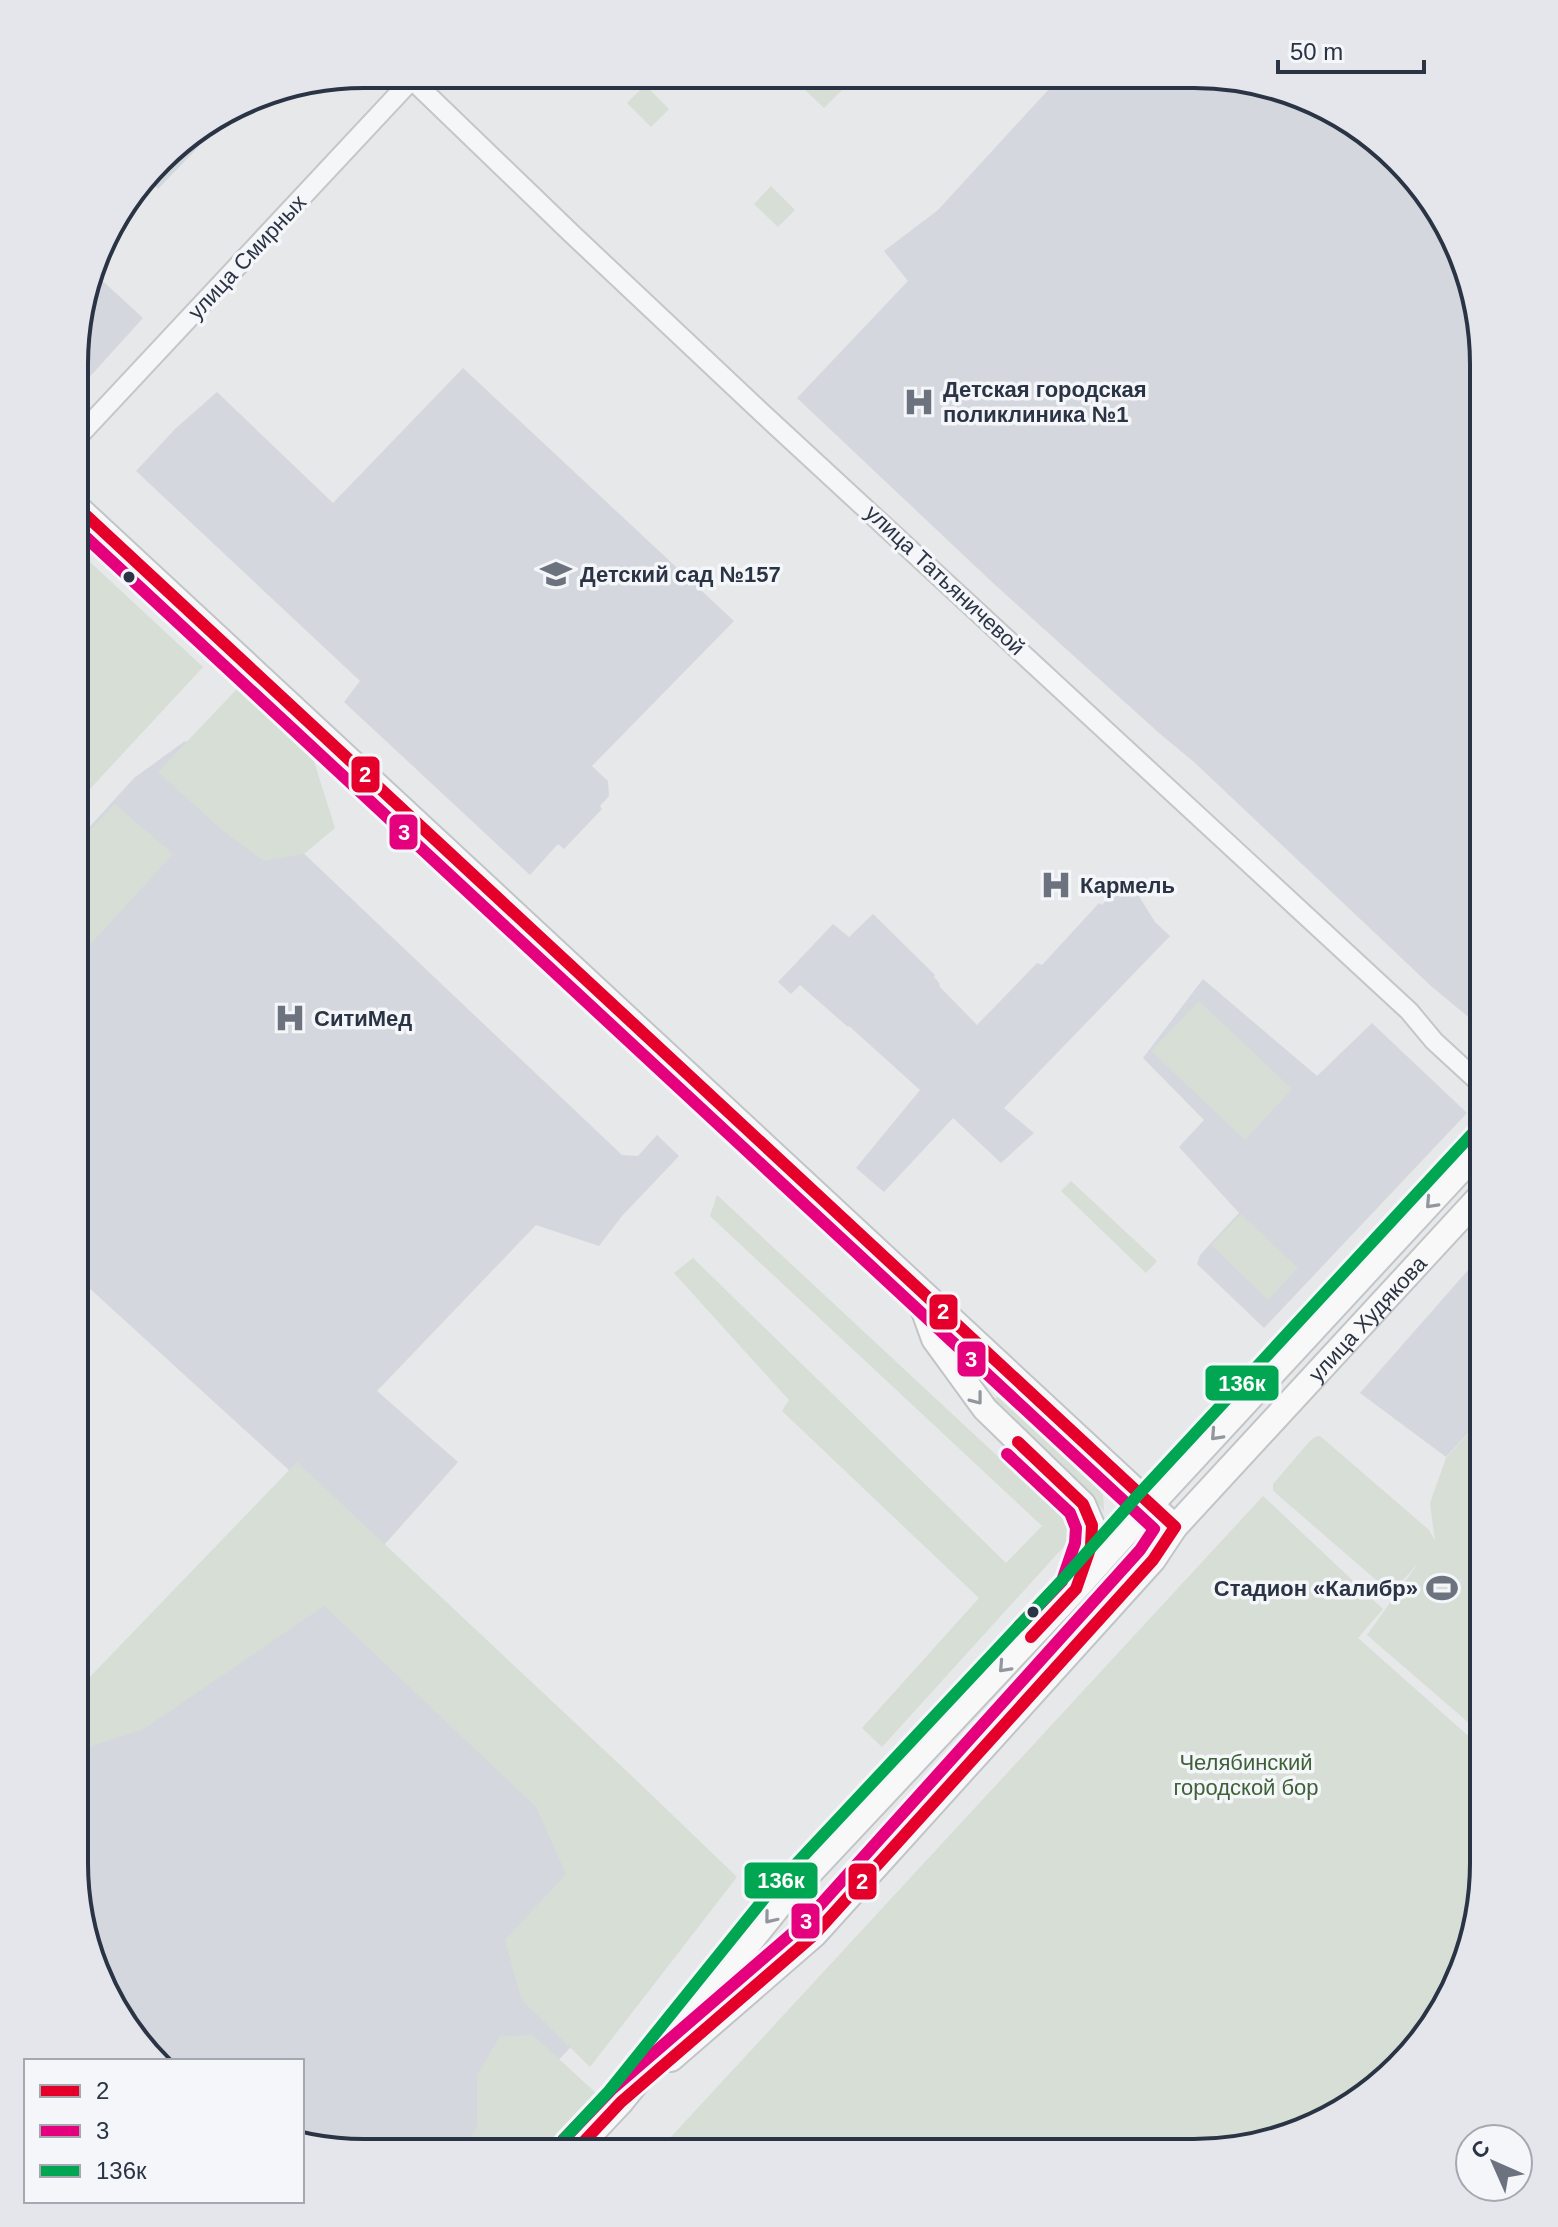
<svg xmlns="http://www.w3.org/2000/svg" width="1558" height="2227" viewBox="0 0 1558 2227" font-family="Arial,sans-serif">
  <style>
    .built { fill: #d4d7dd }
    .green { fill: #d6ded6 }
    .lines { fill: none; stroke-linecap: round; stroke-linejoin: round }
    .minor-casing { stroke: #c4c6c8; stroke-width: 22 }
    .major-casing { stroke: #c2c5c8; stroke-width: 28 }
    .minor { stroke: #f5f6f7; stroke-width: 18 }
    .major { stroke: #f8f8f8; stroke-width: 24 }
    .bus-1-casing { stroke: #f4f6f9; stroke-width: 18 }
    .bus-2-casing { stroke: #f4f6f9; stroke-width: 18 }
    .bus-3-casing { stroke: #f4f6f9; stroke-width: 18 }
    .bus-1 { stroke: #e4002b; stroke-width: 12 }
    .bus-2 { stroke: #e5007d; stroke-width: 12 }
    .bus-3 { stroke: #00a651; stroke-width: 12 }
    .oneway { stroke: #92969e }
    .bus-dot { fill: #2b3445; stroke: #f4f6f9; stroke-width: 3 }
    .labels { text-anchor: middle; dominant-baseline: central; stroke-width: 7; stroke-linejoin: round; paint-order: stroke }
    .street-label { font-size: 22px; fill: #2b3445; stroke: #f4f6f9 }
    .poi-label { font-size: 22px; font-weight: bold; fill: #2b3445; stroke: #f4f6f9; text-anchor: start }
    .park-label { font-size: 22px; fill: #3f6138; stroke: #f4f6f9 }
    .rim { fill: none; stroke: #2b3445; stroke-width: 4 }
    .line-badge { stroke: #f4f6f9; stroke-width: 3 }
    .badge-label { font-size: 22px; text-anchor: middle; font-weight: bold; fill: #fff }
  </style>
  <rect width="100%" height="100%" fill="#e6e8ea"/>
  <!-- built -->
  <path class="built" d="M 1061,76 L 1232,77 L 1370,134 L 1454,236 L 1484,364 L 1484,1030 L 1431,986 L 1194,762 L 1159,733 L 993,583 L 797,398 L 908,281 L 884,251 L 938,210 Z
    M 231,113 L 158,189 L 146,179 L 173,146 Z
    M 94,273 L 143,318 L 76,392 L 77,326 Z
    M 463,368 L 734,621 L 592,766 L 608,781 L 609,796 L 600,806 L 602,809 L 564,849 L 558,844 L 530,875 L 344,702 L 360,681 L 136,471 L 176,428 L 217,392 L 333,503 Z
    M 185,741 L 622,1155 L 638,1156 L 657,1135 L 679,1156 L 622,1216 L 599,1246 L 536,1225 L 377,1391 L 458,1462 L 377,1553 L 726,1882 L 473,2151 L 327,2151 L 302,2140 L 302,2061 L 162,2061 L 104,1991 L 74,1863 L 74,1708 L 292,1473 L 75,1275 L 76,842 L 134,778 Z
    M 1124,881 L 1137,893 L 1155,922 L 1170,936 L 1004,1108 L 1034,1133 L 1001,1163 L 953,1118 L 884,1192 L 856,1168 L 920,1090 L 849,1026 L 848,1027 L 800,985 L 791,994 L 778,982 L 833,924 L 849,937 L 873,914 L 935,975 L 934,977 L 940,984 L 939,986 L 977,1025 L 1037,963 L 1042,965 L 1099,903 L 1102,905 Z
    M 1203,979 L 1317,1076 L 1372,1023 L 1467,1113 L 1264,1328 L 1197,1264 L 1200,1255 L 1239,1213 L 1179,1147 L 1204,1120 L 1143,1058 Z
    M 1484,1252 L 1484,1416 L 1446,1457 L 1360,1393 Z"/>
  <!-- green -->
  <path class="green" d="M 808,75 L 827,75 L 842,90 L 824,108 L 799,84 Z
    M 645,85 L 669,109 L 651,127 L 627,103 Z
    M 771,186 L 795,210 L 778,227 L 754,204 Z
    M 76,549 L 203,667 L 76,804 Z
    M 238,688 L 312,755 L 335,828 L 304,854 L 264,861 L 223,831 L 158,772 Z
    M 115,804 L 173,854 L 75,961 L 76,845 Z
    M 1199,1001 L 1292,1089 L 1245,1140 L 1151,1051 Z
    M 1071,1181 L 1157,1261 L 1146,1273 L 1061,1191 Z
    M 717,1195 L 1078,1531 L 882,1747 L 862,1728 L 979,1598 L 782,1411 L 789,1400 L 674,1273 L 693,1258 L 1006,1563 L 1042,1526 L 710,1216 Z
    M 1241,1214 L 1298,1268 L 1268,1300 L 1211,1245 Z
    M 998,1397 L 1096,1486 L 1103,1495 L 1104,1511 L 1081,1483 L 995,1404 L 995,1398 Z
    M 1484,1416 L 1483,1720 L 1469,1723 L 1367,1635 L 1419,1562 L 1398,1586 L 1388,1589 L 1383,1586 L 1278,1495 L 1273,1490 L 1273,1484 L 1310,1441 L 1315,1437 L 1320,1436 L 1429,1530 L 1435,1541 L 1430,1503 L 1446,1458 Z
    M 297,1462 L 635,1779 L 737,1877 L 590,2067 L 521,1999 L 505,1940 L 566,1874 L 536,1807 L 324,1606 L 144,1729 L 74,1752 L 74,1691 L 86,1681 Z
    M 1263,1496 L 1383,1609 L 1358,1638 L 1483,1749 L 1483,1882 L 1435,2024 L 1322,2123 L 1194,2153 L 658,2151 Z
    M 533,2035 L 597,2094 L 544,2151 L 462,2151 L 477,2126 L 477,2075 L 500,2036 Z"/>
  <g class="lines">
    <defs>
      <path id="minor" d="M 406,74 L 572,234 L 761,412 L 1409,1011 L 1434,1041 L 1484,1087
        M 76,439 L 417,74"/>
      <g id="major">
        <path d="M 76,506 L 1175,1527"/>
        <path d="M 916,1289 L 934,1339 L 985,1409 L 1083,1504 L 1092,1525 L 1091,1546 L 1080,1579"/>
        <path id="s1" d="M 671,2059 L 814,1935 L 1153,1560 L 1175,1527 L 1484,1192"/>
        <path d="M 575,2151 L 621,2102 L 779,1906 L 1076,1589 L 1151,1505 L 1484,1145"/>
      </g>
    </defs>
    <!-- minor casing -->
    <use href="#minor" class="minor-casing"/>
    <!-- major casing -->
    <use href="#major" class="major-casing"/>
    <!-- minor -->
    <use href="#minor" class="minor"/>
    <!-- major -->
    <use href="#major" class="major"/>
    <defs>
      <path id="bus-1" d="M 76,506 L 1175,1527 L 1153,1560 L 814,1935 L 621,2102 L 575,2151
        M 1018,1442 L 1083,1504 L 1092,1525 L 1091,1546 L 1076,1589 L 1031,1637"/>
      <path id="bus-2" d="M 76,528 L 1154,1529 L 1140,1550 L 803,1924 L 611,2090 L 563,2140
        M 1007,1454 L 1070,1513 L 1076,1528 L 1075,1543 L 1062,1581 L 1019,1626"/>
      <path id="bus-3" d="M 563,2140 L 609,2091 L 767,1895 L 1064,1578 L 1139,1494 L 1472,1134"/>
    </defs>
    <!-- bus-1 casing -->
    <use href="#bus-1" class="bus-1-casing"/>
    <!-- bus-2 casing -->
    <use href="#bus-2" class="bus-2-casing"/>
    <!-- bus-3 casing -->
    <use href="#bus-3" class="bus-3-casing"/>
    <!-- bus-1 -->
    <use href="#bus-1" class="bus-1"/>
    <!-- bus-2 -->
    <use href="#bus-2" class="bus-2"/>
    <!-- bus-3 -->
    <use href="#bus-3" class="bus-3"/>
  </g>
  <!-- one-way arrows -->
  <defs><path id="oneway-chevron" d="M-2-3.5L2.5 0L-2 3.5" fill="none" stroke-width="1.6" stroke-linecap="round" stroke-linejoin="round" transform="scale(2)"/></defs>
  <g class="oneway">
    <use href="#oneway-chevron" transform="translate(1431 1203) rotate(133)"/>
    <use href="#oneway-chevron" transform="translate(977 1399) rotate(52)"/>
    <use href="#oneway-chevron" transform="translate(1216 1435) rotate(133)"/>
    <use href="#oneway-chevron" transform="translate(1004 1667) rotate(133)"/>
    <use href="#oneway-chevron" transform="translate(770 1918) rotate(129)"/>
  </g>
  <!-- icons -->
  <defs>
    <symbol id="hospital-bare" viewBox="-9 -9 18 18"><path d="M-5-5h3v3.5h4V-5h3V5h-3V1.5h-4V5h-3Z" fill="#6c737f" stroke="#f4f6f9" stroke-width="2.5" paint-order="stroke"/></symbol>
    <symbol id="school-bare" viewBox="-9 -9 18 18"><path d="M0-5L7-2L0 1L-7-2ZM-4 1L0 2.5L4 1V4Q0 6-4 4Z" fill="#6c737f" stroke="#f4f6f9" stroke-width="2.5" paint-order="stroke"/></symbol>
    <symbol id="stadium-bare" viewBox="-9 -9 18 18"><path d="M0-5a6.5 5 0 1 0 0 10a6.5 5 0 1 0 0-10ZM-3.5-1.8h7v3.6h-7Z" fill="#6c737f" stroke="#f4f6f9" stroke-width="2.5" paint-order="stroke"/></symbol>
  </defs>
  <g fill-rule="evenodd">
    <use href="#hospital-bare" x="897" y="380" width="44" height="44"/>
    <use href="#school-bare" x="534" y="552" width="44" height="44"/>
    <use href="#hospital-bare" x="1034" y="863" width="44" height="44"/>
    <use href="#hospital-bare" x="268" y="996" width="44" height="44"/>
    <use href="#stadium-bare" x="1420" y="1566" width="44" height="44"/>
  </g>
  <!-- markers -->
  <g class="bus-dot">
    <circle cx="129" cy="577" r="7"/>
    <circle cx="1033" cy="1612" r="7"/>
  </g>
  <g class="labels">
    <!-- street labels -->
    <g class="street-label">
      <text transform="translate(247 257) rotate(-47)">улица Смирных</text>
      <text transform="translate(945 580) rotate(43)">улица Татьяничевой</text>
      <text stroke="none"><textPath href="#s1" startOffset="1018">улица Худякова</textPath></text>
    </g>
    <!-- poi labels -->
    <g class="poi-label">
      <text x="943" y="389">Детская городская<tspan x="943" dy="25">поликлиника №1</tspan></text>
      <text x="580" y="574">Детский сад №157</text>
      <text x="1080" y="885">Кармель</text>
      <text x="314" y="1018">СитиМед</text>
      <text x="1418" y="1588" text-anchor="end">Стадион «Калибр»</text>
    </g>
    <!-- park labels -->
    <g class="park-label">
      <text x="1246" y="1762">Челябинский<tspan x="1246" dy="25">городской бор</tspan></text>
    </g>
  </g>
  <!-- crop -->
  <path d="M0 0H1558V2227H0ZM364 88H1194A276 276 0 0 1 1470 364V1863A276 276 0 0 1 1194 2139H364A276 276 0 0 1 88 1863V364A276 276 0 0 1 364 88Z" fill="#e4e6eb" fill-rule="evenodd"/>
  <path class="rim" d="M364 88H1194A276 276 0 0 1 1470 364V1863A276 276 0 0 1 1194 2139H364A276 276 0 0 1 88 1863V364A276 276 0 0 1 364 88Z"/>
  <g class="line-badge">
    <rect x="350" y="755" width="31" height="39" rx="8" fill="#e4002b"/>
    <rect x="388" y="813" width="31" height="38" rx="8" fill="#e5007d"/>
    <rect x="928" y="1293" width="31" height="38" rx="8" fill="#e4002b"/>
    <rect x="956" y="1340" width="31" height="38" rx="8" fill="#e5007d"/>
    <rect x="1204" y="1364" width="76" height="38" rx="8" fill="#00a651"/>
    <rect x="743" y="1861" width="76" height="39" rx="8" fill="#00a651"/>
    <rect x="847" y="1862" width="31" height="39" rx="8" fill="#e4002b"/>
    <rect x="790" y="1902" width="31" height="38" rx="8" fill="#e5007d"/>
  </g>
  <g class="badge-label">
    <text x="365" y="782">2</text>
    <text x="404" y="840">3</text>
    <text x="943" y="1319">2</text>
    <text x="971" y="1367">3</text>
    <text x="1242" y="1391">136к</text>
    <text x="781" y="1888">136к</text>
    <text x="862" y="1889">2</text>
    <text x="806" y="1929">3</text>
  </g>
  <!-- legend -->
  <rect x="24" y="2059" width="280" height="144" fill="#f4f6f9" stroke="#a4a8b1" stroke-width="2"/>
  <rect x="40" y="2085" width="40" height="12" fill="#e4002b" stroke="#a4a8b1" stroke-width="2"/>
  <text x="96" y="2099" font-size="24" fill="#2b3445">2</text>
  <rect x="40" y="2125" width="40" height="12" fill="#e5007d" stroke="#a4a8b1" stroke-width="2"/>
  <text x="96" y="2139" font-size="24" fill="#2b3445">3</text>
  <rect x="40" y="2165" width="40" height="12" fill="#00a651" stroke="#a4a8b1" stroke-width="2"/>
  <text x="96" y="2179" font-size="24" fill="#2b3445">136к</text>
  <!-- north arrow -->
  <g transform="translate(1494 2163) rotate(315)"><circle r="38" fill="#f4f6f9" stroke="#a4a8b1" stroke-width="2"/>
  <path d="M0-6L14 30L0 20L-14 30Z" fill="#6c737f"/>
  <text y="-12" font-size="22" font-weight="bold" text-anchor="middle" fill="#2b3445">С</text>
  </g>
  <!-- scale -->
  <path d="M1278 60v12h146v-12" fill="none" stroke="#2b3445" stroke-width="4"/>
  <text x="1290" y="60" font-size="24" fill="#2b3445" stroke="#f4f6f9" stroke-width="6" paint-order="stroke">50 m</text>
</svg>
